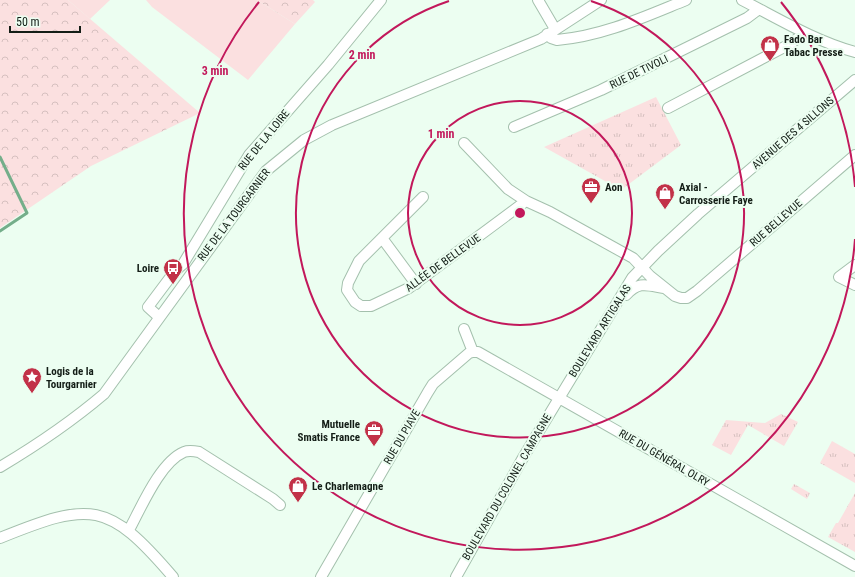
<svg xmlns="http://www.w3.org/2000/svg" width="855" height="577" viewBox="0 0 855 577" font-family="'Roboto Condensed',sans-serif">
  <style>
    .grass { fill: url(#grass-tufts) }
    .forest { fill: url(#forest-crowns) }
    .garden { fill: #fbe0e0 }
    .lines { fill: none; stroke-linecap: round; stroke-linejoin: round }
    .stream { stroke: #74ae8a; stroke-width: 3 }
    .minor-casing { stroke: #a4c0ad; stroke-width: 12 }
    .minor { stroke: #fff; stroke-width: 10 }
    .ring { fill: none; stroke: #c2185b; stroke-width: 2 }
    .labels { text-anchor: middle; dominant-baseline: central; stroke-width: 4; stroke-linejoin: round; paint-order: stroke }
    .poi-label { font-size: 11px; font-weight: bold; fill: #131d16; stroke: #ecfef1; text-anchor: start }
    .street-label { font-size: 11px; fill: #131d16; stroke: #ecfef1 }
    .centre { fill: #c2185b; stroke: #ecfef1; stroke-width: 2 }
    .ring-label { font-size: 12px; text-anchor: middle; font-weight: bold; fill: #c2185b; stroke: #ecfef1; stroke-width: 4; stroke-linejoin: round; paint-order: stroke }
  </style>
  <defs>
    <pattern id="grass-tufts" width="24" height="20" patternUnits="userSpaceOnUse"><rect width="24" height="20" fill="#fbe0e0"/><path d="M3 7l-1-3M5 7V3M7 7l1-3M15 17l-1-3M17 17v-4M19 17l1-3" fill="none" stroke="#d6c0bf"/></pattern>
    <pattern id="forest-crowns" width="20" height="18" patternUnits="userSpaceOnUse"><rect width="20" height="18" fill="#fbe0e0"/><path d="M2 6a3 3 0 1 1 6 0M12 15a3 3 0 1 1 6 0" fill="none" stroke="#d6c0bf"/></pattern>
  </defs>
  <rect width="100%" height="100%" fill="#ecfef1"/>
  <!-- grass -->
  <path class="grass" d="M 656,97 L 681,145 L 621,190 L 544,147 Z
    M 781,414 L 798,422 L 784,446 L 748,425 L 731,455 L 712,445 L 726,420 L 765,423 Z
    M 832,441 L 855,454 L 855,483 L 820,463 Z
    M 794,484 L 810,493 L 807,499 L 791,489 Z
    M 855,493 L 855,552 L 828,537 L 836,523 L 838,523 Z"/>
  <!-- forest -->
  <path class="forest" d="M 0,0 L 68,0 L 200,113 L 91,166 L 0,228 Z
    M 257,0 L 313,0 L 315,2 L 295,24 Z"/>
  <!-- garden -->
  <path class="garden" d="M 68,0 L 110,0 L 90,19 Z
    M 146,0 L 257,0 L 295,24 L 248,80 L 152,7 Z"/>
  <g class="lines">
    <!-- stream -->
    <path class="stream" d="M 0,157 L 27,213 L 0,231"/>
    <defs>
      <path id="minor" d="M 538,0 L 555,29
        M 742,0 C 779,19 815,41 855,52
        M 547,34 L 551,38 L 557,40 C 603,36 644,17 686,0
        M 668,108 L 790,44 L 805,33
        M 514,127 L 601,90 L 747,18 L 759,9
        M 464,143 L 508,189 L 526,201
        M 423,197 L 359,261 L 348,283 L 347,290 L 355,302 L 361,306 L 371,306 L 409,288 L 526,201 L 550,212 L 633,258 L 650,276 L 675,296 L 681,298 L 687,298 L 697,291 L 855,155
        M 382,238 L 416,284
        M 855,265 L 839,277 L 855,285
        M 626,295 C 639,281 646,285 664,288
        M 159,317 L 148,307 L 175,271 L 183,264 L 249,155 L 328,65 L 381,0
        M 464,329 L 473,352
        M 473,352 L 478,352 L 855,566
        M 0,467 C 37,445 71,422 104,394 L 266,171 L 304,140 L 332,125 L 541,39 L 601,0
        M 129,530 C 141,508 160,462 184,452 C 189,450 194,451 199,452 L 273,499 L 280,505
        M 0,538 C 91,501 108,501 173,577
        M 321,577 L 428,392 L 433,384 L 469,353 L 473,352
        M 456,577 L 524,456 L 632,278 L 658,251 L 698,214 L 855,80"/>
    </defs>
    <!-- minor casing -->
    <use href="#minor" class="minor-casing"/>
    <!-- minor -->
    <use href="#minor" class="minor"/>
  </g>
  <!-- distance rings -->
  <g class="ring">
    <circle cx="520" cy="213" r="112"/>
    <path d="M591 1A224 224 0 1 1 449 1"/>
    <path d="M855 239A336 336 0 1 1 259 2M781 2A336 336 0 0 1 855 187"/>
  </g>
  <!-- icons -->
  <defs>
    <symbol id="shop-pin" viewBox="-11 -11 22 30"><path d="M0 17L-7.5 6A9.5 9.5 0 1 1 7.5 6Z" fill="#c23148" stroke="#ecfef1"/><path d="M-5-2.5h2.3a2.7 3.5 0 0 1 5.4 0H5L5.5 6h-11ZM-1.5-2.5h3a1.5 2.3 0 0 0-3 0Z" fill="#fff"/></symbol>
    <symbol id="office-pin" viewBox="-11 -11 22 30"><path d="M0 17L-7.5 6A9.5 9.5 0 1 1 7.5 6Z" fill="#c23148" stroke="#ecfef1"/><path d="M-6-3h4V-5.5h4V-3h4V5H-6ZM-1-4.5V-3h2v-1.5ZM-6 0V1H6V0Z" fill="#fff"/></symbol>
    <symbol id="bus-pin" viewBox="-11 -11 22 30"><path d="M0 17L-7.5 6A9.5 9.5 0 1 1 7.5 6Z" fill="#c23148" stroke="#ecfef1"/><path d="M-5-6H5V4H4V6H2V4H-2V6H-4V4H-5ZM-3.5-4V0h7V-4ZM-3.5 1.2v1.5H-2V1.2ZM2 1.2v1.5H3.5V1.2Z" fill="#fff"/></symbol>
    <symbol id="sight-pin" viewBox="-11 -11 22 30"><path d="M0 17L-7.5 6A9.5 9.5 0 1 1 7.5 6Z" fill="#c23148" stroke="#ecfef1"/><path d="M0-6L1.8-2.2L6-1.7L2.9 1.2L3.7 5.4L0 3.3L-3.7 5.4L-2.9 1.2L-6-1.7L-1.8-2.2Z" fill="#fff"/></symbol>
  </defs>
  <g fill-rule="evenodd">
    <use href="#shop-pin" x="759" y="34" width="22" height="30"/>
    <use href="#office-pin" x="580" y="176" width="22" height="30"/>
    <use href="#shop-pin" x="654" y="182" width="22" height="30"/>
    <use href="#bus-pin" x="162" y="257" width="22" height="30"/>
    <use href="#sight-pin" x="21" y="366" width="22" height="30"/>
    <use href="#office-pin" x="363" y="419" width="22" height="30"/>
    <use href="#shop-pin" x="287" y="475" width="22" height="30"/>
  </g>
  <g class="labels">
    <!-- poi labels -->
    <g class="poi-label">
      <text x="784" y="39">Fado Bar<tspan x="784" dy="13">Tabac Presse</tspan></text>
      <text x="605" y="187">Aon</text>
      <text x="679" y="187">Axial -<tspan x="679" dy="13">Carrosserie Faye</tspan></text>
      <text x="159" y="268" text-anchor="end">Loire</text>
      <text x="46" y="371">Logis de la<tspan x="46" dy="13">Tourgarnier</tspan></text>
      <text x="360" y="424" text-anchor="end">Mutuelle<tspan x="360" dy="13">Smatis France</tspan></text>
      <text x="312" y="486">Le Charlemagne</text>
    </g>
    <!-- street labels -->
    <g class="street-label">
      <text transform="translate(639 72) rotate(-26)">RUE DE TIVOLI</text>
      <text transform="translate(793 133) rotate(-41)">AVENUE DES 4 SILLONS</text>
      <text transform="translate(264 140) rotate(-51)">RUE DE LA LOIRE</text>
      <text transform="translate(234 215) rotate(-53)">RUE DE LA TOURGARNIER</text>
      <text transform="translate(776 223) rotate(-41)">RUE BELLEVUE</text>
      <text transform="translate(443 263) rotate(-36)">ALLÉE DE BELLEVUE</text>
      <text transform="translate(600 331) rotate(-58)">BOULEVARD ARTIGALAS</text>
      <text transform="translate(402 437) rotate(-60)">RUE DU PIAVE</text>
      <text transform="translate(664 458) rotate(30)">RUE DU GÉNÉRAL OLRY</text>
      <text transform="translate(507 487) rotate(-60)">BOULEVARD DU COLONEL CAMPAGNE</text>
    </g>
  </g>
  <circle cx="520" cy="213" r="6" class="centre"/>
  <g class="ring-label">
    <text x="362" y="59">2 min</text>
    <text x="215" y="75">3 min</text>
    <text x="441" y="138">1 min</text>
  </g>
  <!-- scale -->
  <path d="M10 26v6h70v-6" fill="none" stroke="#131d16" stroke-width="2"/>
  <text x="16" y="26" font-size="12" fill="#131d16" stroke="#ecfef1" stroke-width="3" paint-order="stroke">50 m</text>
</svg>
